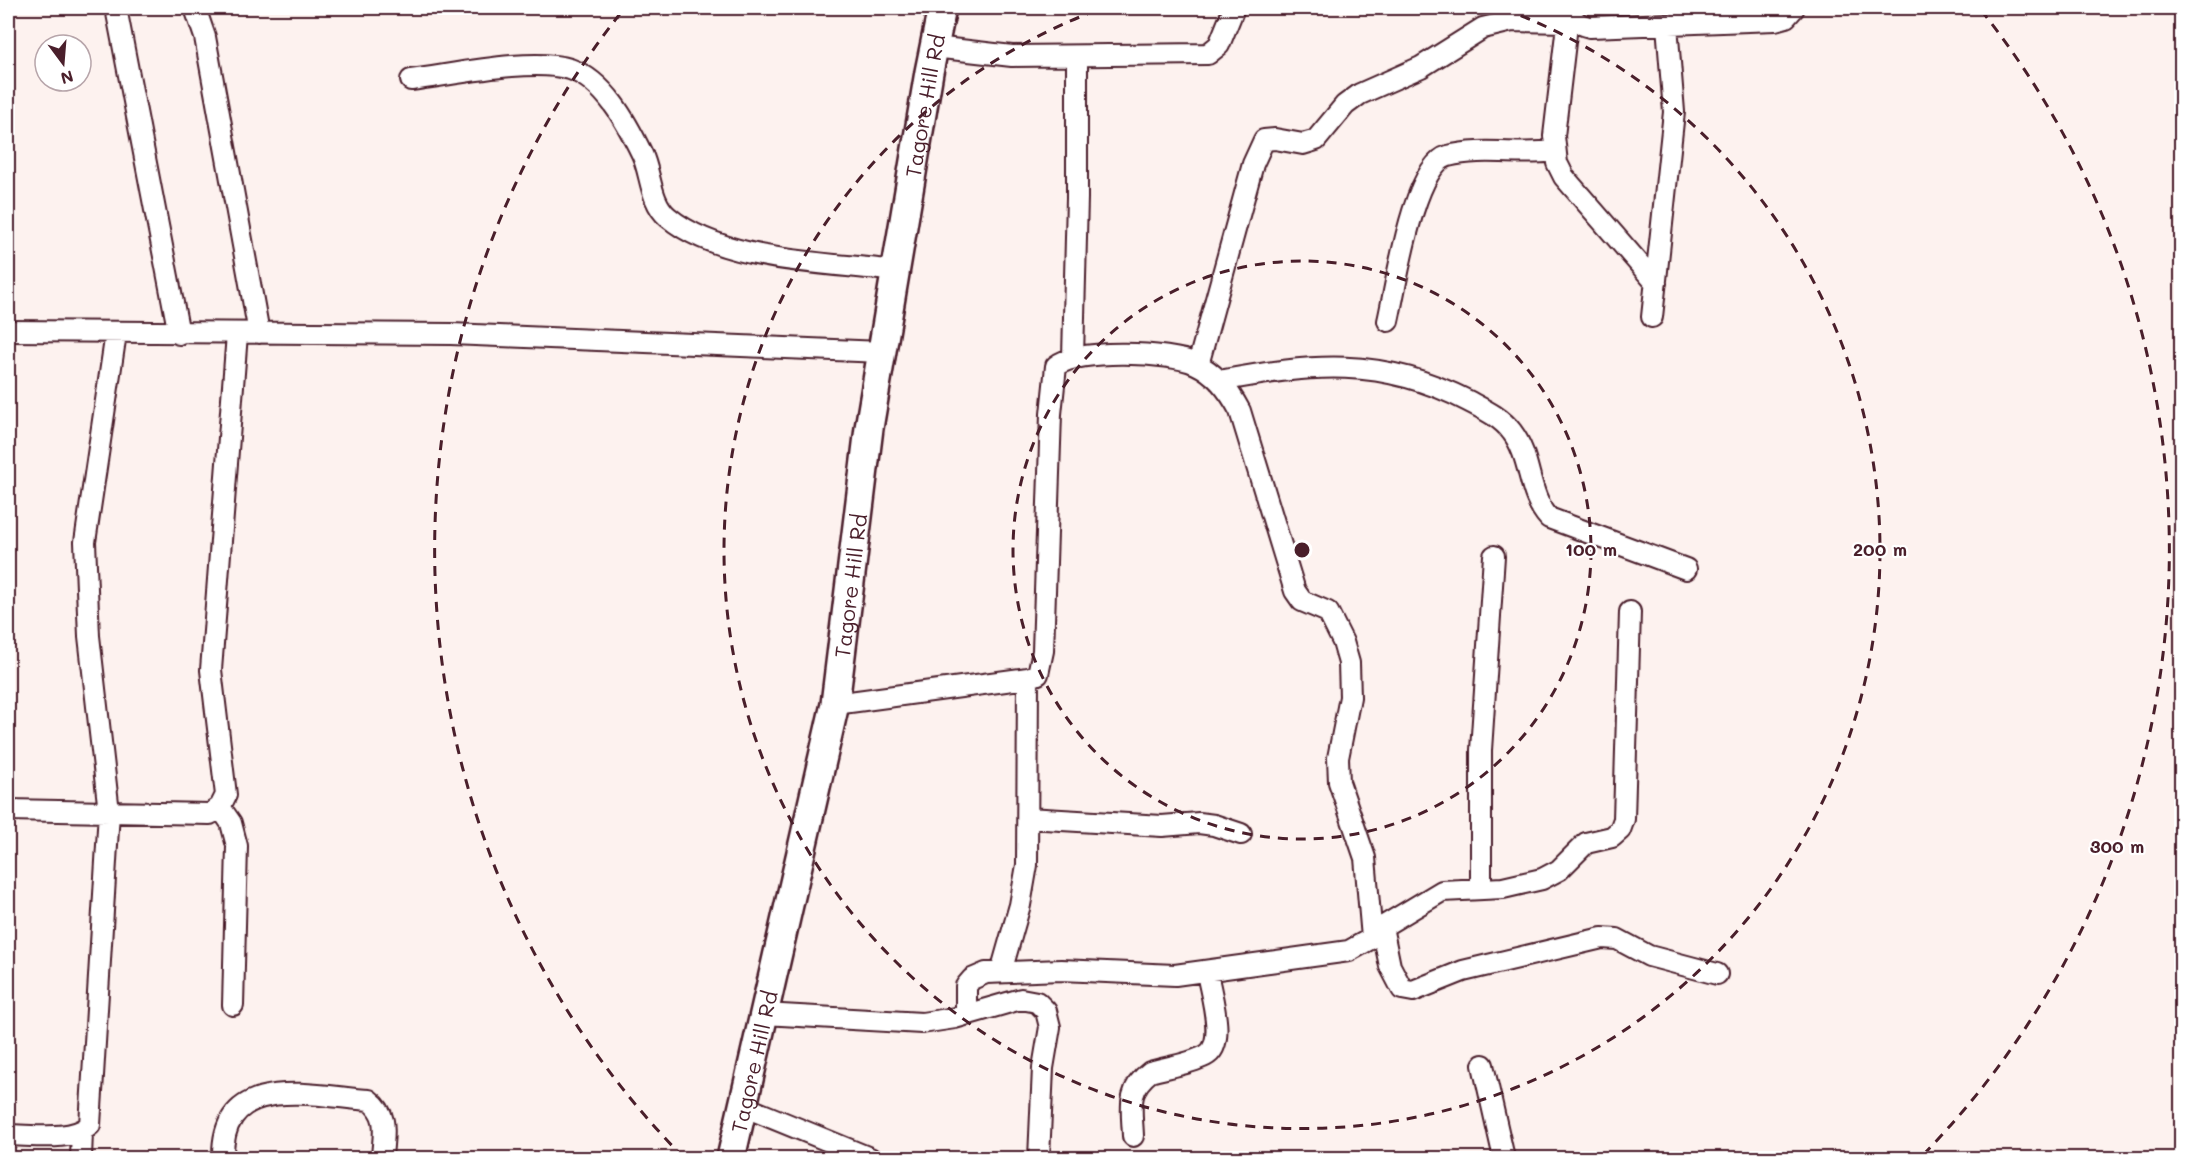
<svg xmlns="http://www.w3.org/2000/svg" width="2189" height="1166" viewBox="0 0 2189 1166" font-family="Mali,sans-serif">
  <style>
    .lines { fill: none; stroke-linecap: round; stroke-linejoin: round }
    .minor-casing { stroke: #4a1f2b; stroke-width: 24 }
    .secondary-casing { stroke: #4a1f2b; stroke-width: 32 }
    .minor { stroke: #fff; stroke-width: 20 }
    .secondary { stroke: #fff; stroke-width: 27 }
    .ring { fill: none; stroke: #4a1f2b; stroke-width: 3; stroke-dasharray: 10 8 }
    .labels { text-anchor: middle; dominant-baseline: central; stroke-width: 4.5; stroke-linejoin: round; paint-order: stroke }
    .street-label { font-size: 21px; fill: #4a1f2b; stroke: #fff }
    .centre { fill: #4a1f2b; stroke: #fff; stroke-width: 3 }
    .ring-label { font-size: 18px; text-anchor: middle; font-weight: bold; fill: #4a1f2b; stroke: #fff; stroke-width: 4.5; stroke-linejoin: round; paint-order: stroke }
  </style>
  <rect width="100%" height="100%" fill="#fdf2ef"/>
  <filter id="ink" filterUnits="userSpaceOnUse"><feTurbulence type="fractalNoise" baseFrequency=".0167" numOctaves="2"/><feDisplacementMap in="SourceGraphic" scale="12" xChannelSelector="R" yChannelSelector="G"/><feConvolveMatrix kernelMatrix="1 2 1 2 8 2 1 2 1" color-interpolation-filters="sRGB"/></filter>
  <g filter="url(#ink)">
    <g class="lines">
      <defs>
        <path id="minor" d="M 116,8 L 179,334
          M 195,8 L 205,37 L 259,333
          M 1569,8 L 1554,136 L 1557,163 L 1564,177 L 1656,283
          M 1570,8 C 1573,21 1577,24 1590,27 L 1775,20 L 1786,17 L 1794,8
          M 934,47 L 1012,56 L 1208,54 L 1219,45 L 1234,8
          M 411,80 C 452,75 532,57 570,69 C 605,81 627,123 642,154 C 651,173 650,202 668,217 C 723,263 827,262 896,271
          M 1652,317 L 1674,112 L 1667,25
          M 1388,321 C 1396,287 1413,165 1448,156 C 1483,147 1519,156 1554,151
          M 8,331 L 451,334 L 882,352
          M 1073,357 L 1077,198 L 1077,56
          M 1198,365 L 1253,164 L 1264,140 L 1275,139 L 1303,144 L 1316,140 L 1345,105 L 1360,94 L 1421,67 L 1483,28 L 1512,21 L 1567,22
          M 1219,381 C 1311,364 1381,356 1468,401 C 1483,409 1501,417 1512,432 C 1532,458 1527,494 1549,518 L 1686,569
          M 835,704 L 1028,678 L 1038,674 L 1043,651 L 1051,414 L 1056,366 C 1078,348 1170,352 1196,364 C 1216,373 1230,392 1240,411 L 1295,591 L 1302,601 L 1328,612 L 1343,642 L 1349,663 L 1350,697 L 1338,758 L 1339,782 L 1365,858 L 1372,938
          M 220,807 L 231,823 L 237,846 L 233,1005
          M 8,810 L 210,814 L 220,807 L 226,795 L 211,670 L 237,334
          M 1028,818 L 1162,826 L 1199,823 L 1214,825 L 1241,834
          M 1481,887 L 1481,750 L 1494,556
          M 1382,927 L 1390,966 L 1402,989 L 1413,991 L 1463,971 L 1602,938 L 1617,939 L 1649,956 L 1717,974
          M 1001,972 L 1020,905 L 1027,865 L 1028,678
          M 764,1014 L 922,1023 L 955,1018 L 1021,999 L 1037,1002 L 1046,1011 L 1050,1027 L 1043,1068 L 1039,1158
          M 966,1015 L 966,986 L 972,979 L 986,973 L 1061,970 L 1175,975 L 1349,951 L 1372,938 L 1382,927 L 1442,891 L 1503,888 L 1542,879 L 1559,870 L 1586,843 L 1612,837 L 1620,830 L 1624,819 L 1630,612
          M 1483,1065 L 1504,1158
          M 743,1106 L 870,1158
          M 8,1135 C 32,1135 72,1142 90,1125 L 109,812 L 89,636 L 85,542 L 116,333
          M 1133,1136 C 1132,1109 1126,1090 1150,1072 C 1168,1067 1189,1064 1205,1056 C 1228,1045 1210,993 1207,972
          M 81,1158 L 82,1132
          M 223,1158 C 221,1071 312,1096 369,1100 C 390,1116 383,1135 382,1158"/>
        <g id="secondary">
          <path id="s1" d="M 731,1158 L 835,704 L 869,428 L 929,72 L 942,8"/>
        </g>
      </defs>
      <!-- minor casing -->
      <use href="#minor" class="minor-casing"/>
      <!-- secondary casing -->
      <use href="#secondary" class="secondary-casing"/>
      <!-- minor -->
      <use href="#minor" class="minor"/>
      <!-- secondary -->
      <use href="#secondary" class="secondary"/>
    </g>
  </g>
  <!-- distance rings -->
  <g class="ring">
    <circle cx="1302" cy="550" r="289"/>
    <path d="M1504 9A578 578 0 1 1 1100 9"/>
    <path d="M684 1158A867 867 0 0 1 623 10M1981 10A867 867 0 0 1 1920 1158"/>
  </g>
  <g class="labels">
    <!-- street labels -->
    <g class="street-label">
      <text stroke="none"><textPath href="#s1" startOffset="1071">Tagore Hill Rd</textPath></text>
      <text stroke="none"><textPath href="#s1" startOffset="585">Tagore Hill Rd</textPath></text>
      <text stroke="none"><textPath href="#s1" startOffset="99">Tagore Hill Rd</textPath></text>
    </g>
  </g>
  <circle cx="1302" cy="550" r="9" class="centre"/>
  <g class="ring-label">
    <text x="1591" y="556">100 m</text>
    <text x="1880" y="556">200 m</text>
    <text x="2117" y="853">300 m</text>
  </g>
  <!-- margin -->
  <rect width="2189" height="1166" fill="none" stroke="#fff" stroke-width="30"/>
  <rect x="15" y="15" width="2159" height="1136" fill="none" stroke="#4a1f2b" stroke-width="2" filter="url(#ink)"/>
  <!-- north arrow -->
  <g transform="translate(63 63) rotate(164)"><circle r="28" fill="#ffffff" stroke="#b7a5aa" stroke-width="1.5"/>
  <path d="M0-4.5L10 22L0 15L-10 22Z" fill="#4a1f2b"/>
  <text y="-9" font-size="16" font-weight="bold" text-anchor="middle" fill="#4a1f2b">N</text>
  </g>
</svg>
